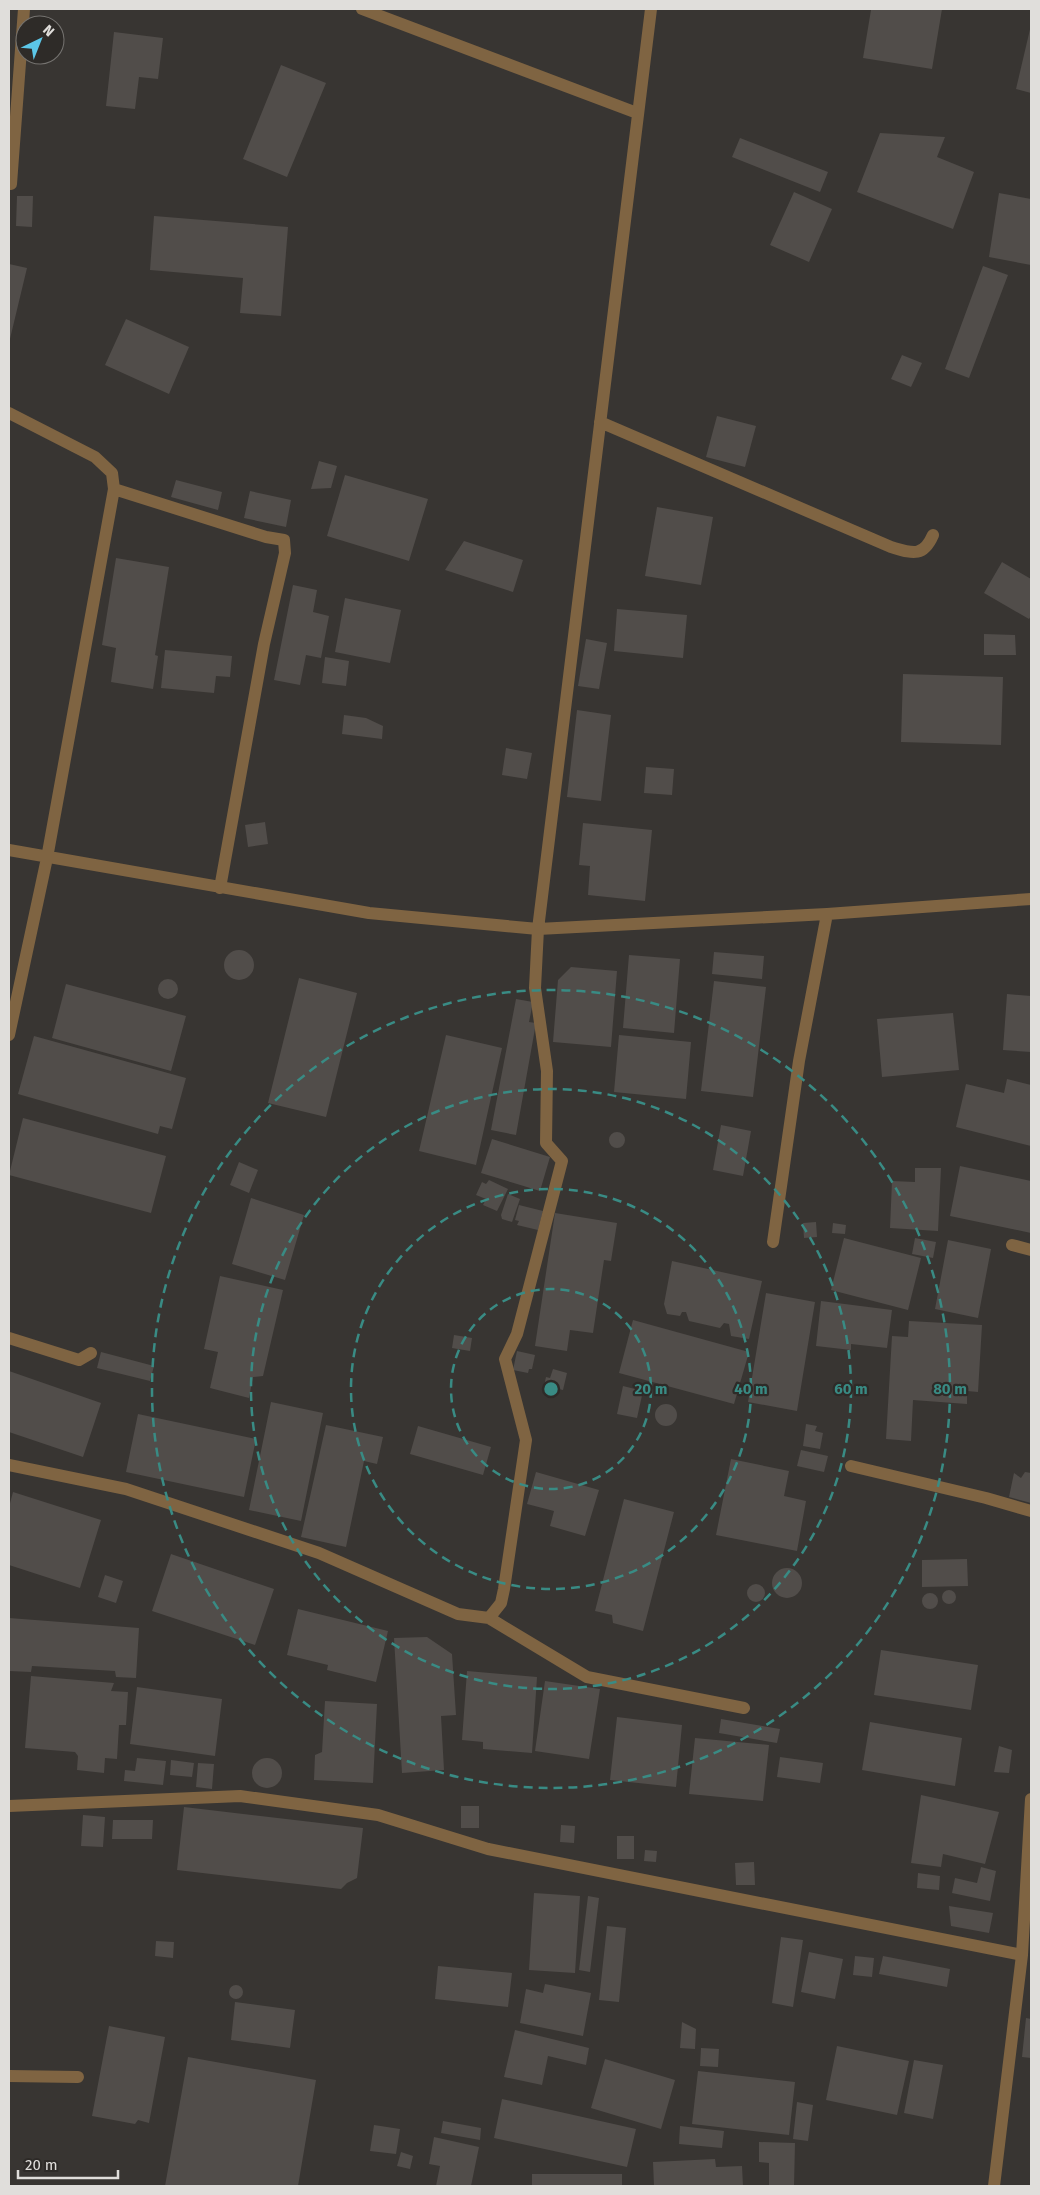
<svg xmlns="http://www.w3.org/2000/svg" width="1040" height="2195" viewBox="0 0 1040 2195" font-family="'Fira Sans',sans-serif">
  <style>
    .building { fill: #514d4a }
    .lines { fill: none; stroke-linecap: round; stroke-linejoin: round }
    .minor { stroke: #7f6442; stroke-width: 12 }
    .ring { fill: none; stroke: #398b84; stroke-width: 2.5; stroke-dasharray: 9 6 }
    .centre { fill: #398b84; stroke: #2e2b28; stroke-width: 2.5 }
    .ring-label { font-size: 15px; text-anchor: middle; font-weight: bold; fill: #398b84; stroke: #2e2b28; stroke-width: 4.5; stroke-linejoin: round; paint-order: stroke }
  </style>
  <rect width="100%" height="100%" fill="#383532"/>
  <!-- building -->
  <path class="building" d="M 876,9 L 942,9 L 932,69 L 863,58 L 871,10 Z
    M 1031,25 L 1031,93 L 1016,89 Z
    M 114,32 L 163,38 L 158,79 L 139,77 L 135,109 L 106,106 Z
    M 281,65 L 326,83 L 287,177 L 243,159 Z
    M 880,133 L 945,137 L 937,157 L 974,172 L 953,229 L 857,192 Z
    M 740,138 L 828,172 L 820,192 L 732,157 Z
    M 794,192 L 832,209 L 809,262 L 770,245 Z
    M 999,193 L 1031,199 L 1031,265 L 989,257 Z
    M 17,196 L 33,196 L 32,227 L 16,226 Z
    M 154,216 L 288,227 L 281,316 L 240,313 L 243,278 L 150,270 Z
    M 9,264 L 27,268 L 9,343 Z
    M 983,266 L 1008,275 L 969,378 L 945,369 Z
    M 126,319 L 189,347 L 169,394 L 105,365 Z
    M 902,355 L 922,363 L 911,387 L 891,379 Z
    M 717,416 L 756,426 L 745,467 L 706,457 Z
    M 319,461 L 337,466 L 331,488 L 311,489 Z
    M 345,475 L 428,499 L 409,561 L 327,536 Z
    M 176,480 L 222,492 L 218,510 L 171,497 Z
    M 250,491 L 291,500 L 286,527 L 244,518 Z
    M 657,507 L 713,517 L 701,585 L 645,576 Z
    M 464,541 L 523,560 L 513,592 L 445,570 Z
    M 116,558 L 169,567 L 155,655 L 158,656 L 153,689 L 111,682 L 116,648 L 102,645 Z
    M 1002,562 L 1031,579 L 1031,616 L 1029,619 L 984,593 Z
    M 293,585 L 317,590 L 313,612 L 329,616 L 321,658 L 306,655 L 300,685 L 274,680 Z
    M 345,598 L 401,610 L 390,663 L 335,652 Z
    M 617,609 L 687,615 L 683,658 L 614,651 Z
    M 984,634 L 1015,635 L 1016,655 L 984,655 Z
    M 586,639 L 607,643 L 599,689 L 578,686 Z
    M 165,650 L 232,656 L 230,677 L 216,676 L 214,693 L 161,688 Z
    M 325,657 L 349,661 L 346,686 L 322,683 Z
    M 903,674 L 1003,677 L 1001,745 L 901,742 Z
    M 577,710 L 611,715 L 601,801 L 567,797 Z
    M 344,715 L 366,718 L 383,726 L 382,739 L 342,734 Z
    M 506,748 L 532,753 L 527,779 L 502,775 Z
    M 646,767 L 674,769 L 672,795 L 644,793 Z
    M 265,822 L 268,844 L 248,847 L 245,825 Z
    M 583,823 L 652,830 L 645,901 L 588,895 L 590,866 L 579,865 Z
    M224 965a15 15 0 1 1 30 0a15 15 0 1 1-30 0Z
    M 714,952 L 764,956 L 762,979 L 712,974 Z
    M 629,955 L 680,959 L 674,1033 L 623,1028 Z
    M 571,967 L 617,971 L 611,1047 L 553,1042 L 558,980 Z
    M 299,978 L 357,993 L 326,1117 L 268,1103 Z
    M158 989a10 10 0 1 1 20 0a10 10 0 1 1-20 0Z
    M 714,981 L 766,987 L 753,1097 L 701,1091 Z
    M 66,984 L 186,1016 L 171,1071 L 52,1038 Z
    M 1007,994 L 1031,996 L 1031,1052 L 1003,1050 Z
    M 516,999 L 533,1002 L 529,1022 L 536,1023 L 516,1135 L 491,1130 Z
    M 953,1013 L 959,1070 L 882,1077 L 877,1019 Z
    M 446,1035 L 502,1048 L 476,1165 L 419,1151 Z
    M 619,1035 L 691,1042 L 686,1099 L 614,1092 Z
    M 34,1036 L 186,1078 L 172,1129 L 160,1126 L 158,1134 L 18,1094 Z
    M 1007,1079 L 1031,1085 L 1031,1146 L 956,1127 L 966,1084 L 1004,1093 Z
    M 23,1118 L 166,1156 L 151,1213 L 9,1175 Z
    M 721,1125 L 751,1131 L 743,1176 L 713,1170 Z
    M609 1140a8 8 0 1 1 16 0a8 8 0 1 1-16 0Z
    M 492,1139 L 550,1157 L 540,1191 L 481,1173 Z
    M 239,1162 L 258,1170 L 249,1193 L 230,1185 Z
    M 960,1166 L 1031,1181 L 1031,1233 L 950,1216 Z
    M 915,1168 L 941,1168 L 938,1231 L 890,1228 L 892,1181 L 915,1182 Z
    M 489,1180 L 508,1189 L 497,1211 L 483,1205 L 486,1199 L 476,1195 L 482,1182 L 486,1184 Z
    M 508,1194 L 520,1199 L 512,1222 L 502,1219 L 501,1215 Z
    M 251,1198 L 304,1215 L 285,1280 L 232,1264 Z
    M 519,1205 L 543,1211 L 538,1230 L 517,1225 L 519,1221 L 515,1220 Z
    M 555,1213 L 617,1223 L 611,1261 L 604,1260 L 593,1333 L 570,1330 L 567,1351 L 535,1346 Z
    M 816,1222 L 817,1237 L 804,1238 L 803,1223 Z
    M 833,1223 L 846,1225 L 845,1234 L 832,1233 Z
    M 844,1238 L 921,1258 L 908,1310 L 831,1290 Z
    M 915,1238 L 936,1242 L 933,1258 L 912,1254 Z
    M 948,1240 L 991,1249 L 978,1318 L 935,1309 Z
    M 672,1261 L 762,1281 L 749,1339 L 731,1336 L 729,1324 L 724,1323 L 720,1328 L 689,1321 L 686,1312 L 682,1312 L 680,1316 L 667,1314 L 664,1304 Z
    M 220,1276 L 283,1290 L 263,1376 L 253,1377 L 249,1398 L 210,1388 L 218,1352 L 204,1349 Z
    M 766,1293 L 815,1302 L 797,1411 L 748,1402 Z
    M 821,1301 L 892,1310 L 887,1348 L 851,1344 L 851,1350 L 816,1346 Z
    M 633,1320 L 749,1352 L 734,1404 L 619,1373 Z
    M 909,1321 L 982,1325 L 978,1392 L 967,1391 L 967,1404 L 913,1400 L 911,1441 L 886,1439 L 892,1336 L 908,1337 Z
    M 454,1335 L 472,1338 L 470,1351 L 452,1348 Z
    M 517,1351 L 535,1355 L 532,1369 L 529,1369 L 528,1373 L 513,1370 Z
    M 101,1352 L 154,1366 L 150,1381 L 97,1368 Z
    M 553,1369 L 567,1373 L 563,1390 L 544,1386 L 546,1377 L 550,1378 Z
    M 9,1371 L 101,1403 L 83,1457 L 9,1432 Z
    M 623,1386 L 643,1391 L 637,1418 L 617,1414 Z
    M 271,1402 L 323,1413 L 301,1521 L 249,1510 Z
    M655 1415a11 11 0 1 1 22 0a11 11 0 1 1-22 0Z
    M 138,1414 L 256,1439 L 244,1497 L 126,1472 Z
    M 806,1424 L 817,1426 L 815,1431 L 823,1433 L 820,1449 L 803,1446 Z
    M 326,1425 L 383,1437 L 377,1464 L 364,1461 L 346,1547 L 301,1537 Z
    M 418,1426 L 491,1447 L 483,1475 L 410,1454 Z
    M 801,1450 L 828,1456 L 824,1472 L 797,1466 Z
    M 731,1459 L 789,1471 L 784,1496 L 806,1501 L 797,1551 L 716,1535 Z
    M 536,1472 L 599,1490 L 585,1536 L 550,1526 L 554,1511 L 527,1504 Z
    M 1025,1472 L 1031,1473 L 1031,1503 L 1009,1497 L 1014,1473 L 1021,1478 Z
    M 13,1492 L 101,1520 L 80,1588 L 9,1565 L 9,1507 Z
    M 624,1499 L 674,1512 L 643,1631 L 613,1623 L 612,1615 L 595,1611 Z
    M 171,1554 L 274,1589 L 255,1645 L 152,1611 Z
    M 967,1559 L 968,1586 L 922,1587 L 922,1560 Z
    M772 1583a15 15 0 1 1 30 0a15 15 0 1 1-30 0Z
    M 105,1575 L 123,1581 L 116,1603 L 98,1597 Z
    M747 1593a9 9 0 1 1 18 0a9 9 0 1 1-18 0Z
    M942 1597a7 7 0 1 1 14 0a7 7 0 1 1-14 0Z
    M922 1601a8 8 0 1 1 16 0a8 8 0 1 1-16 0Z
    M 298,1609 L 388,1631 L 376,1682 L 327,1670 L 328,1665 L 287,1655 Z
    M 9,1618 L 139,1628 L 136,1678 L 116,1677 L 115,1671 L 32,1666 L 31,1672 L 9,1671 Z
    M 427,1637 L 452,1654 L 456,1715 L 441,1716 L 444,1770 L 402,1773 L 394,1638 Z
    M 881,1650 L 978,1665 L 971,1710 L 874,1695 Z
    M 467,1671 L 537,1677 L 532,1753 L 483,1749 L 483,1742 L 462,1740 Z
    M 31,1676 L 114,1683 L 111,1691 L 128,1692 L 126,1725 L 119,1725 L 117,1759 L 105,1758 L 104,1773 L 77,1770 L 78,1756 L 75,1752 L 25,1748 Z
    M 545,1681 L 600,1689 L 589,1759 L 535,1751 Z
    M 137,1687 L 222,1699 L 215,1756 L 130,1744 Z
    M 325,1701 L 377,1704 L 373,1783 L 314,1780 L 315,1755 L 322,1752 Z
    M 617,1717 L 682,1725 L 676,1787 L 610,1780 Z
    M 721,1719 L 780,1729 L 777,1743 L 719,1733 Z
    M 870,1722 L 962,1738 L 955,1786 L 862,1770 Z
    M 695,1738 L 769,1745 L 763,1801 L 689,1794 Z
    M 999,1746 L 1012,1750 L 1009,1773 L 994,1772 Z
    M 780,1757 L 823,1763 L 820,1783 L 777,1777 Z
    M 137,1758 L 166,1761 L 163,1785 L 124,1781 L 125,1770 L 135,1771 Z
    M252 1773a15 15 0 1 1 30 0a15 15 0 1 1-30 0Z
    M 171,1760 L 194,1763 L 192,1777 L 170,1775 Z
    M 198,1763 L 214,1764 L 212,1789 L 196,1787 Z
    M 921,1795 L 999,1812 L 985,1864 L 943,1854 L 941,1867 L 911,1863 Z
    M 461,1806 L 479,1806 L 479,1828 L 461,1828 Z
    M 184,1807 L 363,1828 L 357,1878 L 347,1883 L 341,1889 L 177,1870 Z
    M 83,1815 L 105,1817 L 103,1847 L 81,1846 Z
    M 113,1820 L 153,1820 L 152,1839 L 112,1839 Z
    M 561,1825 L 575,1826 L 574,1843 L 560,1842 Z
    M 617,1836 L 634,1836 L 634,1859 L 617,1859 Z
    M 645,1850 L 657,1851 L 656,1862 L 644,1861 Z
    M 754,1862 L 755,1885 L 736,1885 L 735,1863 Z
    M 981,1867 L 996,1871 L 990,1901 L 952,1893 L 955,1878 L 977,1883 Z
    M 918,1873 L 940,1876 L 939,1890 L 917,1888 Z
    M 534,1893 L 580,1896 L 575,1973 L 529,1970 Z
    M 588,1896 L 599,1898 L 590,1972 L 579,1970 Z
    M 949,1906 L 993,1913 L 989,1933 L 951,1926 Z
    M 607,1926 L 626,1928 L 619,2002 L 599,2000 Z
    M 781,1937 L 803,1940 L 793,2007 L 772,2003 Z
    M 156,1941 L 174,1942 L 173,1958 L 155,1956 Z
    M 809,1952 L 843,1959 L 835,1999 L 801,1992 Z
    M 855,1956 L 874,1958 L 872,1977 L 853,1975 Z
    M 883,1956 L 950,1969 L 947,1987 L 879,1974 Z
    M 438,1966 L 512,1973 L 508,2007 L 435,1999 Z
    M 545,1984 L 591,1993 L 583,2036 L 520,2023 L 526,1989 L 543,1993 Z
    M229 1992a7 7 0 1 1 14 0a7 7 0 1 1-14 0Z
    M 235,2002 L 295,2010 L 290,2048 L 231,2040 Z
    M 1026,2018 L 1031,2019 L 1031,2058 L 1022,2057 Z
    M 682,2022 L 696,2029 L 695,2049 L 680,2048 Z
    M 109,2026 L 165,2037 L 149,2123 L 138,2120 L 135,2124 L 92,2116 Z
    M 515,2030 L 589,2048 L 586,2065 L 548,2056 L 542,2085 L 504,2077 Z
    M 837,2046 L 909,2061 L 897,2115 L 826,2100 Z
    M 701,2048 L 719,2049 L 718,2067 L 700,2066 Z
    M 188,2057 L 316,2080 L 298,2186 L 165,2186 Z
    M 605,2059 L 675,2080 L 661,2129 L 591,2108 Z
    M 914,2060 L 943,2065 L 933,2119 L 904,2113 Z
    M 698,2071 L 795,2082 L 789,2135 L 692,2124 Z
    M 502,2099 L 636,2129 L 627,2167 L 494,2138 Z
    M 797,2102 L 813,2105 L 808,2141 L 793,2139 Z
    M 443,2121 L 481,2128 L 480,2140 L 441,2133 Z
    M 374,2125 L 400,2129 L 396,2154 L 370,2151 Z
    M 680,2126 L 724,2131 L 722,2148 L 679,2144 Z
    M 434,2137 L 479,2147 L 471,2186 L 436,2186 L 440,2166 L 429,2164 Z
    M 759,2142 L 795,2143 L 794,2186 L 769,2186 L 769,2163 L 759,2162 Z
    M 401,2152 L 413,2156 L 410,2169 L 397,2166 Z
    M 715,2159 L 716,2167 L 742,2166 L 743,2186 L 654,2186 L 653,2162 Z
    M 532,2174 L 622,2174 L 622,2186 L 532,2186 Z"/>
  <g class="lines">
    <!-- minor -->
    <path class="minor" d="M 362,9 L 637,113
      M 11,184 L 24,9
      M 9,413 L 95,457 L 112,473 L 114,489 L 47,858 L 9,1035
      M 600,422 L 891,547 C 912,553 923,558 933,535
      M 114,489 L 266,537 L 284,540 L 285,553 L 264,644 L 220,888
      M 9,850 L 369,913 L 538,929 L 827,914 L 1031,899
      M 773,1242 L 799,1061 L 827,914
      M 1012,1245 L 1031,1250
      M 9,1338 L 79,1360 L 91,1353
      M 9,1465 L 126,1489 L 319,1553 L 458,1614 L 489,1618 L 501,1603 L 504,1589 L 526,1440 L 505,1359 L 517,1334 L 562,1161 L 546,1143 L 547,1071 L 535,988 L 538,929 L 651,9
      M 851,1466 L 986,1498 L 1031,1511
      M 489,1618 L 587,1677 L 744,1708
      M 9,1806 L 240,1796 L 378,1815 L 488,1849 L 1022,1955
      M 9,2076 L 78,2077
      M 994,2186 L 1022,1955 L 1031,1799"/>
  </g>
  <!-- distance rings -->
  <g class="ring">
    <circle cx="551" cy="1389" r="100"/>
    <circle cx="551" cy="1389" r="200"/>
    <circle cx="551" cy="1389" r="300"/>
    <circle cx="551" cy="1389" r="399"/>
  </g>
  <circle cx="551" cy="1389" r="8" class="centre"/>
  <g class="ring-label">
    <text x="651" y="1394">20 m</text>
    <text x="751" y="1394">40 m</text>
    <text x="851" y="1394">60 m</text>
    <text x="950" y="1394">80 m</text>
  </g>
  <!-- border -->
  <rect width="1040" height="2195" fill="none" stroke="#e0dedb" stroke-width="20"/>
  <!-- north arrow -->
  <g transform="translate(40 40) rotate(43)"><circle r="24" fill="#2e2b28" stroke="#757370"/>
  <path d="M0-4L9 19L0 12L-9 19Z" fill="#5cc7e8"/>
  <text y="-8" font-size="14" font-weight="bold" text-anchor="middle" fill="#e0dedb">N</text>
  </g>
  <!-- scale -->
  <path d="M18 2170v8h100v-8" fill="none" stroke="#e0dedb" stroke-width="2.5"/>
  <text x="25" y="2170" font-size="15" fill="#e0dedb" stroke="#2e2b28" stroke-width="4" paint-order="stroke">20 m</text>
</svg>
